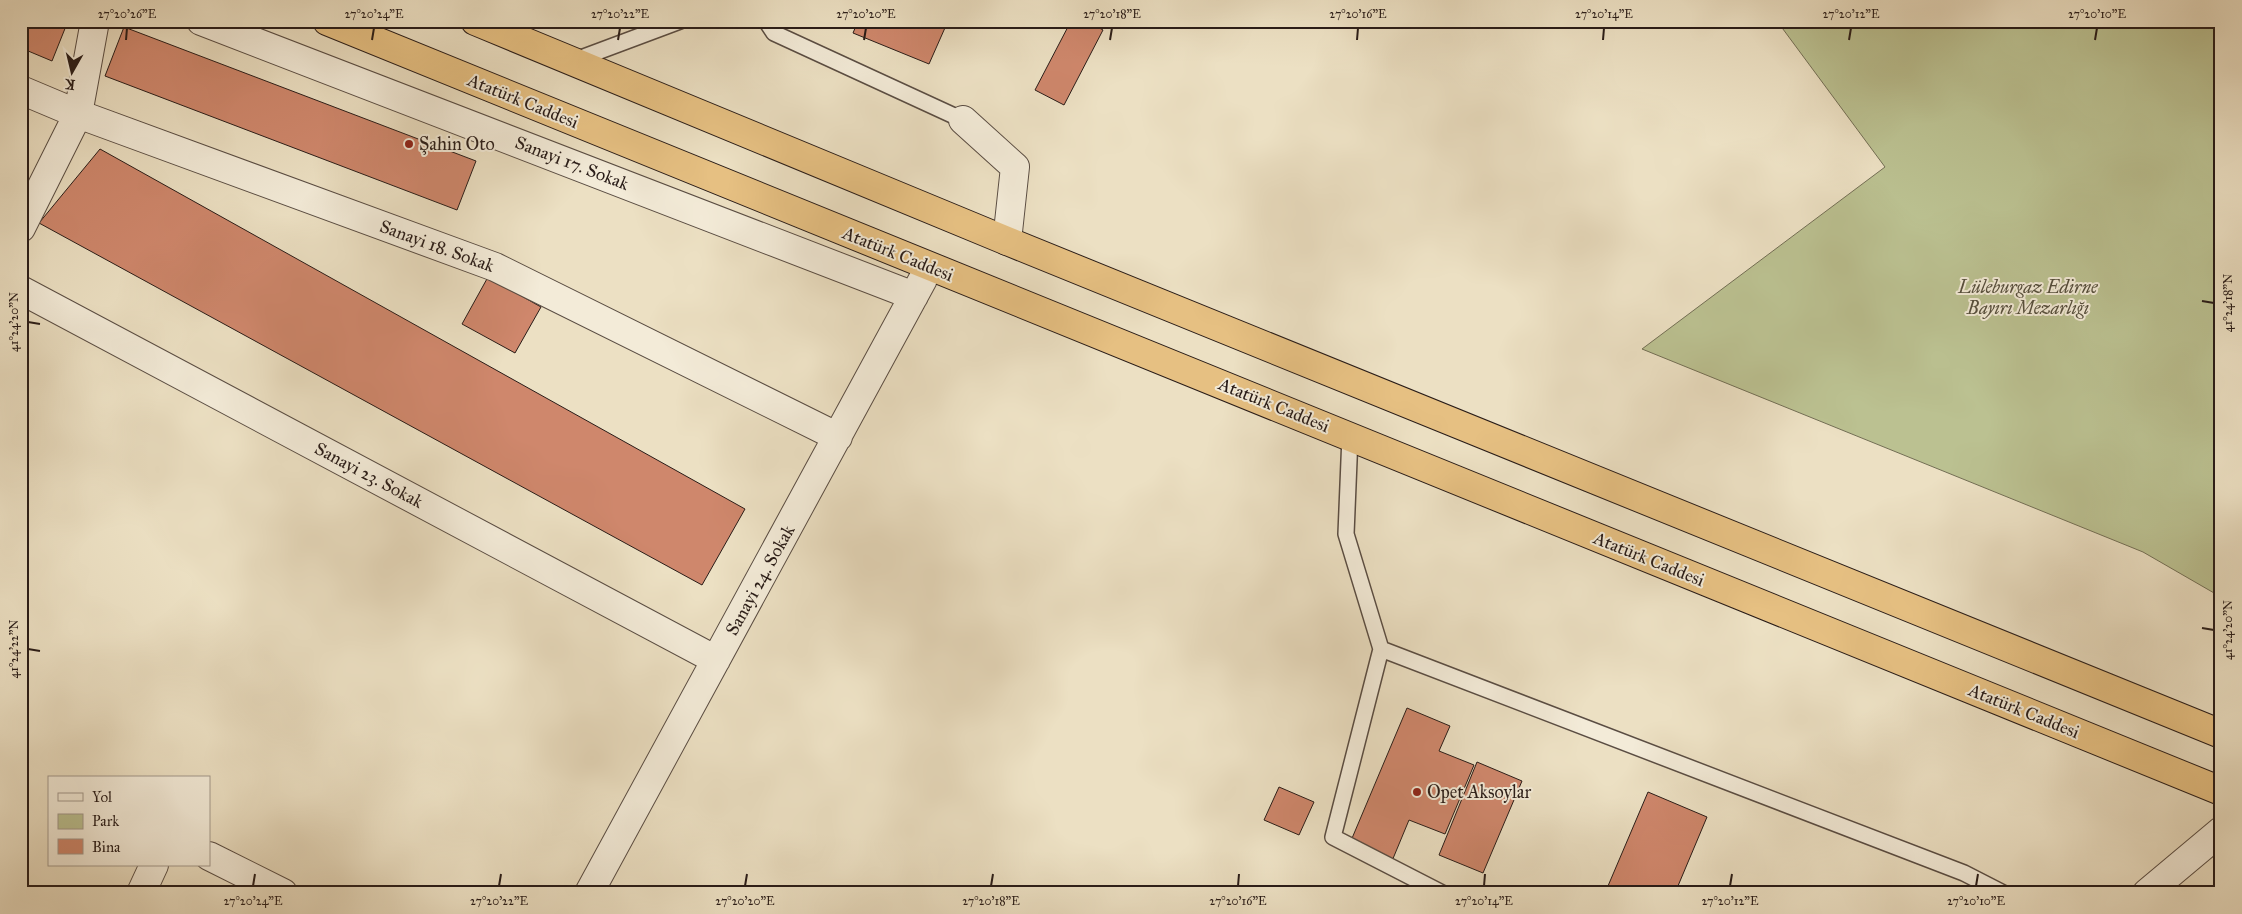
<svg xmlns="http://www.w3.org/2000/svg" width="2242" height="914" viewBox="0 0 2242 914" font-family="'IM FELL Great Primer',serif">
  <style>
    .green { fill: #bbc191; stroke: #726e54 }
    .building { fill: #cf876c; stroke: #291c18 }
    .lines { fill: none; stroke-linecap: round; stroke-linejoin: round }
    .lane-casing { stroke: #5a4d43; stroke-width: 18 }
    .street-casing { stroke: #5a4d43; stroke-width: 30 }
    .highway-casing { stroke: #291c18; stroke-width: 30 }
    .lane { stroke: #f3ebd8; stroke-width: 15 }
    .street { stroke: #f3ebd8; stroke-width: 28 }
    .highway { stroke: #e6c082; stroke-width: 28 }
    .ticks { fill: none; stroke: #291c18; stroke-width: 2 }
    .poi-dot { fill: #8f2418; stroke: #f3ebd8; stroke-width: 2 }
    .labels { text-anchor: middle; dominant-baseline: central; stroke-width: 4; stroke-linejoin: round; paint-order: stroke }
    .street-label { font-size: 18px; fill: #291c18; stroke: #f3ebd8 }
    .poi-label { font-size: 18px; fill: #291c18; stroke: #f3ebd8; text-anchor: start }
    .park-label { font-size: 18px; font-style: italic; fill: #554e3c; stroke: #f3ebd8 }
    .neatline { fill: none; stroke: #291c18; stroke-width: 2 }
    .ticks-label { font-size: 12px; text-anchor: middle; fill: #291c18 }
  </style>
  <rect width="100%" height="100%" fill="#ece0c3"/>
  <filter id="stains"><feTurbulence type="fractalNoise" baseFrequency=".004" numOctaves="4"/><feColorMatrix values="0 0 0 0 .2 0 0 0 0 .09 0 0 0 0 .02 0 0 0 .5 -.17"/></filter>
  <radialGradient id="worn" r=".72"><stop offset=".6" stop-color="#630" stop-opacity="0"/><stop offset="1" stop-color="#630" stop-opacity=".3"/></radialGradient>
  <!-- green -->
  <path class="green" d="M 1777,21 L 2221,21 L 2221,597 L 2143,552 L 1642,349 L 1885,167 Z"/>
  <!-- building -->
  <path class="building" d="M 21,21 L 68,21 L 52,61 L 21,48 Z
    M 858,21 L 948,21 L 929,64 L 853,33 Z
    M 1071,21 L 1087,21 L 1103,30 L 1064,105 L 1035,90 Z
    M 124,27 L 476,161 L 457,210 L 105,76 Z
    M 100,149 L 745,509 L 702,585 L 39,223 Z
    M 488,277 L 541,307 L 515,353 L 462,324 Z
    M 1407,708 L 1450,726 L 1439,751 L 1474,765 L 1445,834 L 1409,820 L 1392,861 L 1350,843 Z
    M 1477,762 L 1522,781 L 1483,873 L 1439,855 Z
    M 1279,787 L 1314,802 L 1299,835 L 1264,820 Z
    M 1648,792 L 1707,817 L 1675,893 L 1605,893 Z"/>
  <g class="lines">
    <defs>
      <path id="lane" d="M 766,21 L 774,33 L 963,120
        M 573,61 L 680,21
        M 1350,436 L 1346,534 L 1381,649 L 1964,873 L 2003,893
        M 1381,649 L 1333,837 L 1442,893"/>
      <path id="street" d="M 201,21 L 914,296
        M 21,90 L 78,114 L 495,267 L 838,437
        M 963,120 L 1015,167 L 1007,241
        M 21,228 L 78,114 L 95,21
        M 21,290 L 716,660
        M 209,856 L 283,893
        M 141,893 L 154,865
        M 589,893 L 923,279
        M 2147,893 L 2221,831"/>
      <path id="highway" d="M 327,21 L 2221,791
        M 475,21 L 1007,241 L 2221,734"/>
    </defs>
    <!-- lane casing -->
    <use href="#lane" class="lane-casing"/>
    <!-- street casing -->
    <use href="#street" class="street-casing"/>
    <!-- highway casing -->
    <use href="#highway" class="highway-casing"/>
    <!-- lane -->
    <use href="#lane" class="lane"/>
    <!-- street -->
    <use href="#street" class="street"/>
    <!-- highway -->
    <use href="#highway" class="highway"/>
  </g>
  <!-- ticks -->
  <path class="ticks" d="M 126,40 L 127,28M 372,40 L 374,28M 618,40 L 620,28M 864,40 L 866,28M 1110,40 L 1112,28M 1357,40 L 1358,28M 1603,40 L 1604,28M 1849,40 L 1851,28M 2095,40 L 2097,28M 2202,301 L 2214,303M 28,322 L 40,324M 2202,628 L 2214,630M 28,649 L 40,651M 253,886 L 255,874M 499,886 L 501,874M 745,886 L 747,874M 991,886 L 993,874M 1238,886 L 1239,874M 1484,886 L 1485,874M 1730,886 L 1732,874M 1976,886 L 1978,874"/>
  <!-- markers -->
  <g class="poi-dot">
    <circle cx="409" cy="144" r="5"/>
    <circle cx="1417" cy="792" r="5"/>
  </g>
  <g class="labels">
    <!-- street labels -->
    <g class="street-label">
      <text transform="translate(523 101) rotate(22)">Atatürk Caddesi</text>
      <text transform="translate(572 163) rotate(21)">Sanayi 17. Sokak</text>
      <text transform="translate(437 246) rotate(20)">Sanayi 18. Sokak</text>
      <text transform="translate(898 254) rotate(22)">Atatürk Caddesi</text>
      <text transform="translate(1274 405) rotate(22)">Atatürk Caddesi</text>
      <text transform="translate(369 475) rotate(28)">Sanayi 23. Sokak</text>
      <text transform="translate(1649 559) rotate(22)">Atatürk Caddesi</text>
      <text transform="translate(760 580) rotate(-61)">Sanayi 24. Sokak</text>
      <text transform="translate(2024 711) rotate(22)">Atatürk Caddesi</text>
    </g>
    <!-- poi labels -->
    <g class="poi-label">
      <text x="419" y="144">Şahin Oto</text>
      <text x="1427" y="792">Opet Aksoylar</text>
    </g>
    <!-- park labels -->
    <g class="park-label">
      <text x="2028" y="287">Lüleburgaz Edirne<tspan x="2028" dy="21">Bayırı Mezarlığı</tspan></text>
    </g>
  </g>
  <!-- margin -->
  <rect width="2242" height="914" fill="none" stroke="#ece0c3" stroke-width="55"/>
  <!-- legend -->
  <rect x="48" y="776" width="162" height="90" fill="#f3ebd8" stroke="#a2988b"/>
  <rect x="58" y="793" width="25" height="8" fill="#f3ebd8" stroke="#a2988b"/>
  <text x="92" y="802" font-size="15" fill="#291c18">Yol</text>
  <rect x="58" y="814" width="25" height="15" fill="#bbc191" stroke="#a2988b"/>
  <text x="92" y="826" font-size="15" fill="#291c18">Park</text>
  <rect x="58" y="839" width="25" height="15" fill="#cf876c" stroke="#a2988b"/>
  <text x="92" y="852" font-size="15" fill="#291c18">Bina</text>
  <!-- north arrow -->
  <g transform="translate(72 72) rotate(188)" stroke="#f3ebd8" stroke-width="4" paint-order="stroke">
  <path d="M0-4L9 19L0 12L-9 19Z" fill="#291c18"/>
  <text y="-8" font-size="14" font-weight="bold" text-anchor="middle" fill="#291c18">K</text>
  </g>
  <rect x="28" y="28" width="2186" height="858" class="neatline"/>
  <g class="ticks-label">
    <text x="127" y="18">27°20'26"E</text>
    <text x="374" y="18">27°20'24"E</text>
    <text x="620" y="18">27°20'22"E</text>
    <text x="866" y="18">27°20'20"E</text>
    <text x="1112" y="18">27°20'18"E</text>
    <text x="1358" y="18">27°20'16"E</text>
    <text x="1604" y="18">27°20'14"E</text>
    <text x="1851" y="18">27°20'12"E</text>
    <text x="2097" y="18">27°20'10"E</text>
    <text transform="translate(2228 303) rotate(-90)" y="4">41°24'18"N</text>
    <text transform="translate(14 322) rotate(-90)" y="4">41°24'20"N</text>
    <text transform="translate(2228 630) rotate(-90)" y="4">41°24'20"N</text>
    <text transform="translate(14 649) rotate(-90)" y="4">41°24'22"N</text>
    <text x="253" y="905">27°20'24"E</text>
    <text x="499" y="905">27°20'22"E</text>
    <text x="745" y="905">27°20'20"E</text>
    <text x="991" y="905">27°20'18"E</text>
    <text x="1238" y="905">27°20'16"E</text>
    <text x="1484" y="905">27°20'14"E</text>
    <text x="1730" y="905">27°20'12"E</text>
    <text x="1976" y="905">27°20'10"E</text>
  </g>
  <rect width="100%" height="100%" filter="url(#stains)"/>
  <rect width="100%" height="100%" fill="url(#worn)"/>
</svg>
